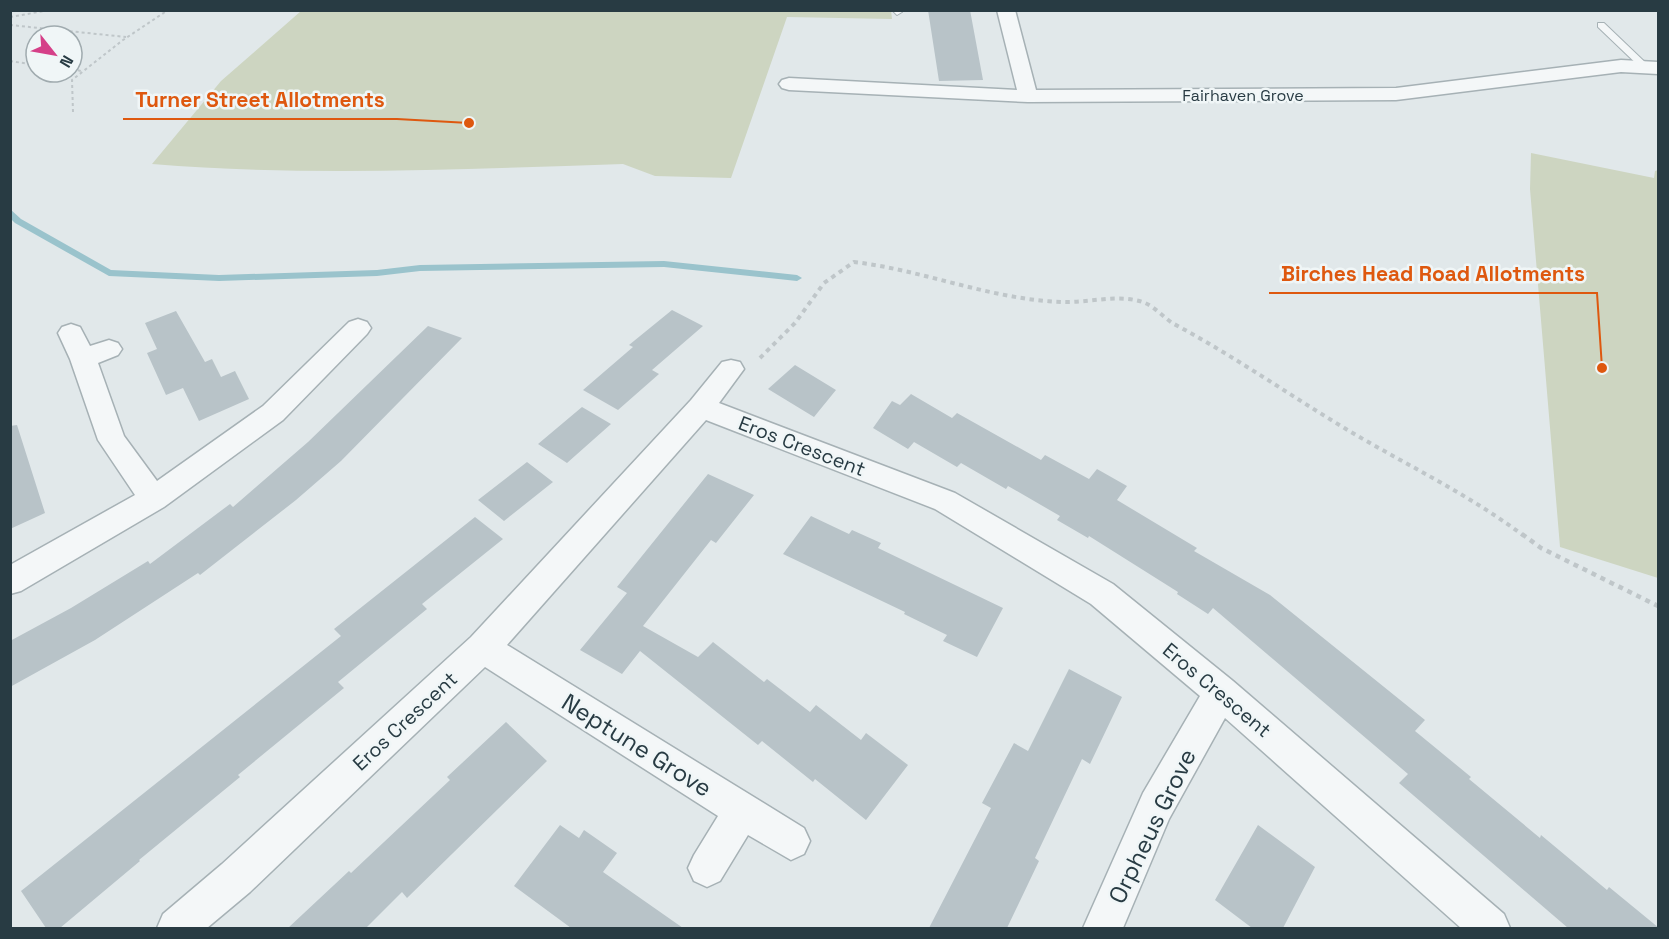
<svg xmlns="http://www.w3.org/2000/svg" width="1669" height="939" viewBox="0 0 1669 939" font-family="'Space Grotesk',sans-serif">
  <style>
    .green { fill: #cdd5c1 }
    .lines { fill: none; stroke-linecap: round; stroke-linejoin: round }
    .stream { fill: #9ac3cc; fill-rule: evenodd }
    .building { fill: #b8c3c8 }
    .lane-casing { stroke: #a6b1b5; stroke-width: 2 }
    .street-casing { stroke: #a6b1b5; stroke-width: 3 }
    .path-far2 { stroke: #bfc6c9; stroke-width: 2; stroke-dasharray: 3 3; stroke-linecap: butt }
    .path-far1 { stroke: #bfc6c9; stroke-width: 4; stroke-dasharray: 4.5 4.5; stroke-linecap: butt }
    .path { stroke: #bfc6c9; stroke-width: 4.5; stroke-dasharray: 5 5; stroke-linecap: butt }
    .lane { fill: #f4f7f8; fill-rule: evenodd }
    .street { fill: #f4f7f8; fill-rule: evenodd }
    .labels { text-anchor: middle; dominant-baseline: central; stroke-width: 5; stroke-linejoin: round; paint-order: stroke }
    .far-street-label { font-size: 16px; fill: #283b43; stroke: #f0f6f7 }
    .street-label { font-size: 20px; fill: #283b43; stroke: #f0f6f7 }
    .near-street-label { font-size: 24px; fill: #283b43; stroke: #f0f6f7 }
    .leader { fill: none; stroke: #de580f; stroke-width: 2 }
    .callout-dot { fill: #de580f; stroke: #f0f6f7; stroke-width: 2 }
    .callout-label { font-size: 21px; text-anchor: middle; font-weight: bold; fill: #de580f; stroke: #f0f6f7; stroke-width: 5; stroke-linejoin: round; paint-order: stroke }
  </style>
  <rect width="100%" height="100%" fill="#e1e8ea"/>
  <!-- green -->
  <path class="green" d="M 301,11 L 891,10 L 892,19 L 787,17 L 731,178 L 655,176 L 623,164 C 466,169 309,177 152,164 L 221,81 Z
    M 1531,153 L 1654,178 L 1655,171 L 1658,170 L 1658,578 L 1560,547 L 1530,189 Z"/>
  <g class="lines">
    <!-- stream -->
    <path class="stream" d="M 10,209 L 21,219 L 111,270 L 219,275 L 377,270 L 420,265 L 664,261 L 797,275 L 802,278 L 797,281 L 664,267 L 420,271 L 377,276 L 219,281 L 109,276 L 15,223 L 10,218 Z"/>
  </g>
  <!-- building -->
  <path class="building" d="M 928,10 L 970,10 L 983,80 L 939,81 Z
    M 672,310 L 703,326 L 652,370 L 659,374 L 618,410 L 583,390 L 633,347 L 629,345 Z
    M 176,311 L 205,362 L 212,359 L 221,377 L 235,371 L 249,399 L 199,421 L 183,388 L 166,395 L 147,353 L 157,349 L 145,323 Z
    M 428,326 L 462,338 L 341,461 L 296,500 L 200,575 L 198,573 L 95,640 L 10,687 L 10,641 L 71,608 L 148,561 L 150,564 L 230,504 L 233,507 L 308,442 Z
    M 795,365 L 836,390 L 814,417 L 768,389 Z
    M 911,394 L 952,418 L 957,413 L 1041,460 L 1045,455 L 1089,479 L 1097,469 L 1127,486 L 1117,500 L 1197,548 L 1194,551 L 1270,595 L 1425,720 L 1415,731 L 1471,777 L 1469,779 L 1540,838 L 1541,835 L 1607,890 L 1609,887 L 1659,928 L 1568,928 L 1399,783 L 1408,774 L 1213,608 L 1208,614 L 1177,594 L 1178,592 L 1089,536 L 1088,538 L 1057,520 L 1060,516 L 1008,486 L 1006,489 L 961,463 L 957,467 L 914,442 L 908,449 L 873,428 L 892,401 L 900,405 Z
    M 582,407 L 611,424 L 567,463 L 538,444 Z
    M 17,425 L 45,513 L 10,529 L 10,426 Z
    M 527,462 L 553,482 L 504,521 L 478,500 Z
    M 708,474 L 754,495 L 716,543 L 711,540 L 643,626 L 698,657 L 713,642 L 764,682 L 767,679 L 810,712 L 816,705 L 861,740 L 866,733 L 908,765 L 866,820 L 815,779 L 813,782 L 762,741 L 758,745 L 640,651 L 622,674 L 580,650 L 627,593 L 617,587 Z
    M 811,516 L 849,534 L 852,530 L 881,543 L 878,548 L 1003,608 L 977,657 L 943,641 L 947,635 L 904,614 L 905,612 L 783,554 Z
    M 475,517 L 503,539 L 422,604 L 427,609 L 338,682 L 344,688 L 238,775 L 240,777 L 139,860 L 140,861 L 60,928 L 46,928 L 21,891 L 341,636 L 334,629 Z
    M 1069,669 L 1122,697 L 1090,764 L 1082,759 L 1035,858 L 1039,861 L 1007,928 L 929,928 L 991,808 L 982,803 L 1014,743 L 1028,751 Z
    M 506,722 L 547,761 L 407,898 L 402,892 L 366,928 L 288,928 L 349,871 L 351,873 L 450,780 L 447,777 Z
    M 560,825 L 579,838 L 584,830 L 617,853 L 603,872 L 683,928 L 571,928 L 514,886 Z
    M 1258,825 L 1315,867 L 1283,928 L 1252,928 L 1215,900 Z"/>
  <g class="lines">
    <defs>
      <path id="lane" d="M 892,10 L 902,10 L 902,12 L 897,15 Z
        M 1598,23 L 1604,23 L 1649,66 L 1649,70 L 1643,70 L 1598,27 Z"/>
      <path id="street" d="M 997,10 L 1015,10 L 1036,90 L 1396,88 L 1621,60 L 1658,62 L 1658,74 L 1621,72 L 1396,100 L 1028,102 L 789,90 L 782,88 L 779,84 L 782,80 L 789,78 L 1017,90 Z
        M 358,319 L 367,322 L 371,328 L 367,334 L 283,420 L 164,507 L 21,591 L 10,594 L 10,565 L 135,495 L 98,440 L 70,359 L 58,333 L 62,327 L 71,324 L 80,327 L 90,346 L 109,340 L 118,343 L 122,349 L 118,355 L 98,363 L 124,436 L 157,481 L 263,406 L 349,322 Z
        M 731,360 L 740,362 L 744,369 L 719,403 L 955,493 L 1113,584 L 1233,681 L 1504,914 L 1510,928 L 1461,928 L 1225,718 L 1169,819 L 1123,928 L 1083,928 L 1143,793 L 1200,696 L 1091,604 L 935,509 L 706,420 L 507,645 L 804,828 L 810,841 L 804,854 L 791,860 L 748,835 L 720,881 L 707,887 L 694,881 L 688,868 L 694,855 L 718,816 L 485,667 L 250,892 L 207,928 L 157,928 L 163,914 L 222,864 L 471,637 L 691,400 L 722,362 Z"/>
    </defs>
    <!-- lane casing -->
    <use href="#lane" class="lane-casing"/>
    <!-- street casing -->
    <use href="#street" class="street-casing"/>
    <!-- path-far2 -->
    <path class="path-far2" d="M 10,17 L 50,10
      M 10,25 L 126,37
      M 10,61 L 36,65
      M 72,69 L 81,71
      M 73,112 L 72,80 L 123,40 L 168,10"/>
    <!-- path-far1 -->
    <path class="path-far1" d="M 760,358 L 795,323 L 824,283 L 854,262 C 923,270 992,300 1063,302 C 1089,303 1120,293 1145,303 C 1155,307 1164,318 1174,324 C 1232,355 1285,392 1341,426 C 1402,463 1467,493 1524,536"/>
    <!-- path -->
    <path class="path" d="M 1522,534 L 1541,548 L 1658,606"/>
    <!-- lane -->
    <use href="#lane" class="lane"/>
    <!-- street -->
    <use href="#street" class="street"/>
  </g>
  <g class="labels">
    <!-- far-street labels -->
    <g class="far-street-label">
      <text x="1243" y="95">Fairhaven Grove</text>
    </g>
    <!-- street labels -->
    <g class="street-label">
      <text transform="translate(802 446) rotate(21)">Eros Crescent</text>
      <text transform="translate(1217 690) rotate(40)">Eros Crescent</text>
      <text transform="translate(405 721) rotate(-43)">Eros Crescent</text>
    </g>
    <!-- near-street labels -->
    <g class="near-street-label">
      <text transform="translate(637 745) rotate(32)">Neptune Grove</text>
      <text transform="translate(1152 826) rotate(-64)">Orpheus Grove</text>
    </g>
  </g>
  <!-- callouts -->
  <path class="leader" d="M469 123L397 119H123M1602 368L1597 293H1269"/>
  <g class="callout-dot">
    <circle cx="469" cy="123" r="6"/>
    <circle cx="1602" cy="368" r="6"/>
  </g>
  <g class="callout-label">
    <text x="260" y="107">Turner Street Allotments</text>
    <text x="1433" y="281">Birches Head Road Allotments</text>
  </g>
  <!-- border -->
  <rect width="1669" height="939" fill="none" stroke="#283b43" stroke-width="24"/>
  <!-- north arrow -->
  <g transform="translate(54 54) rotate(121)"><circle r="28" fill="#f0f6f7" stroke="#a0abaf" stroke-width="1.5"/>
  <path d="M0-4.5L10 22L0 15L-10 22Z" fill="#d54088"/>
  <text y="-9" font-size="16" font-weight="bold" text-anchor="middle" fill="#283b43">N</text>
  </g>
</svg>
